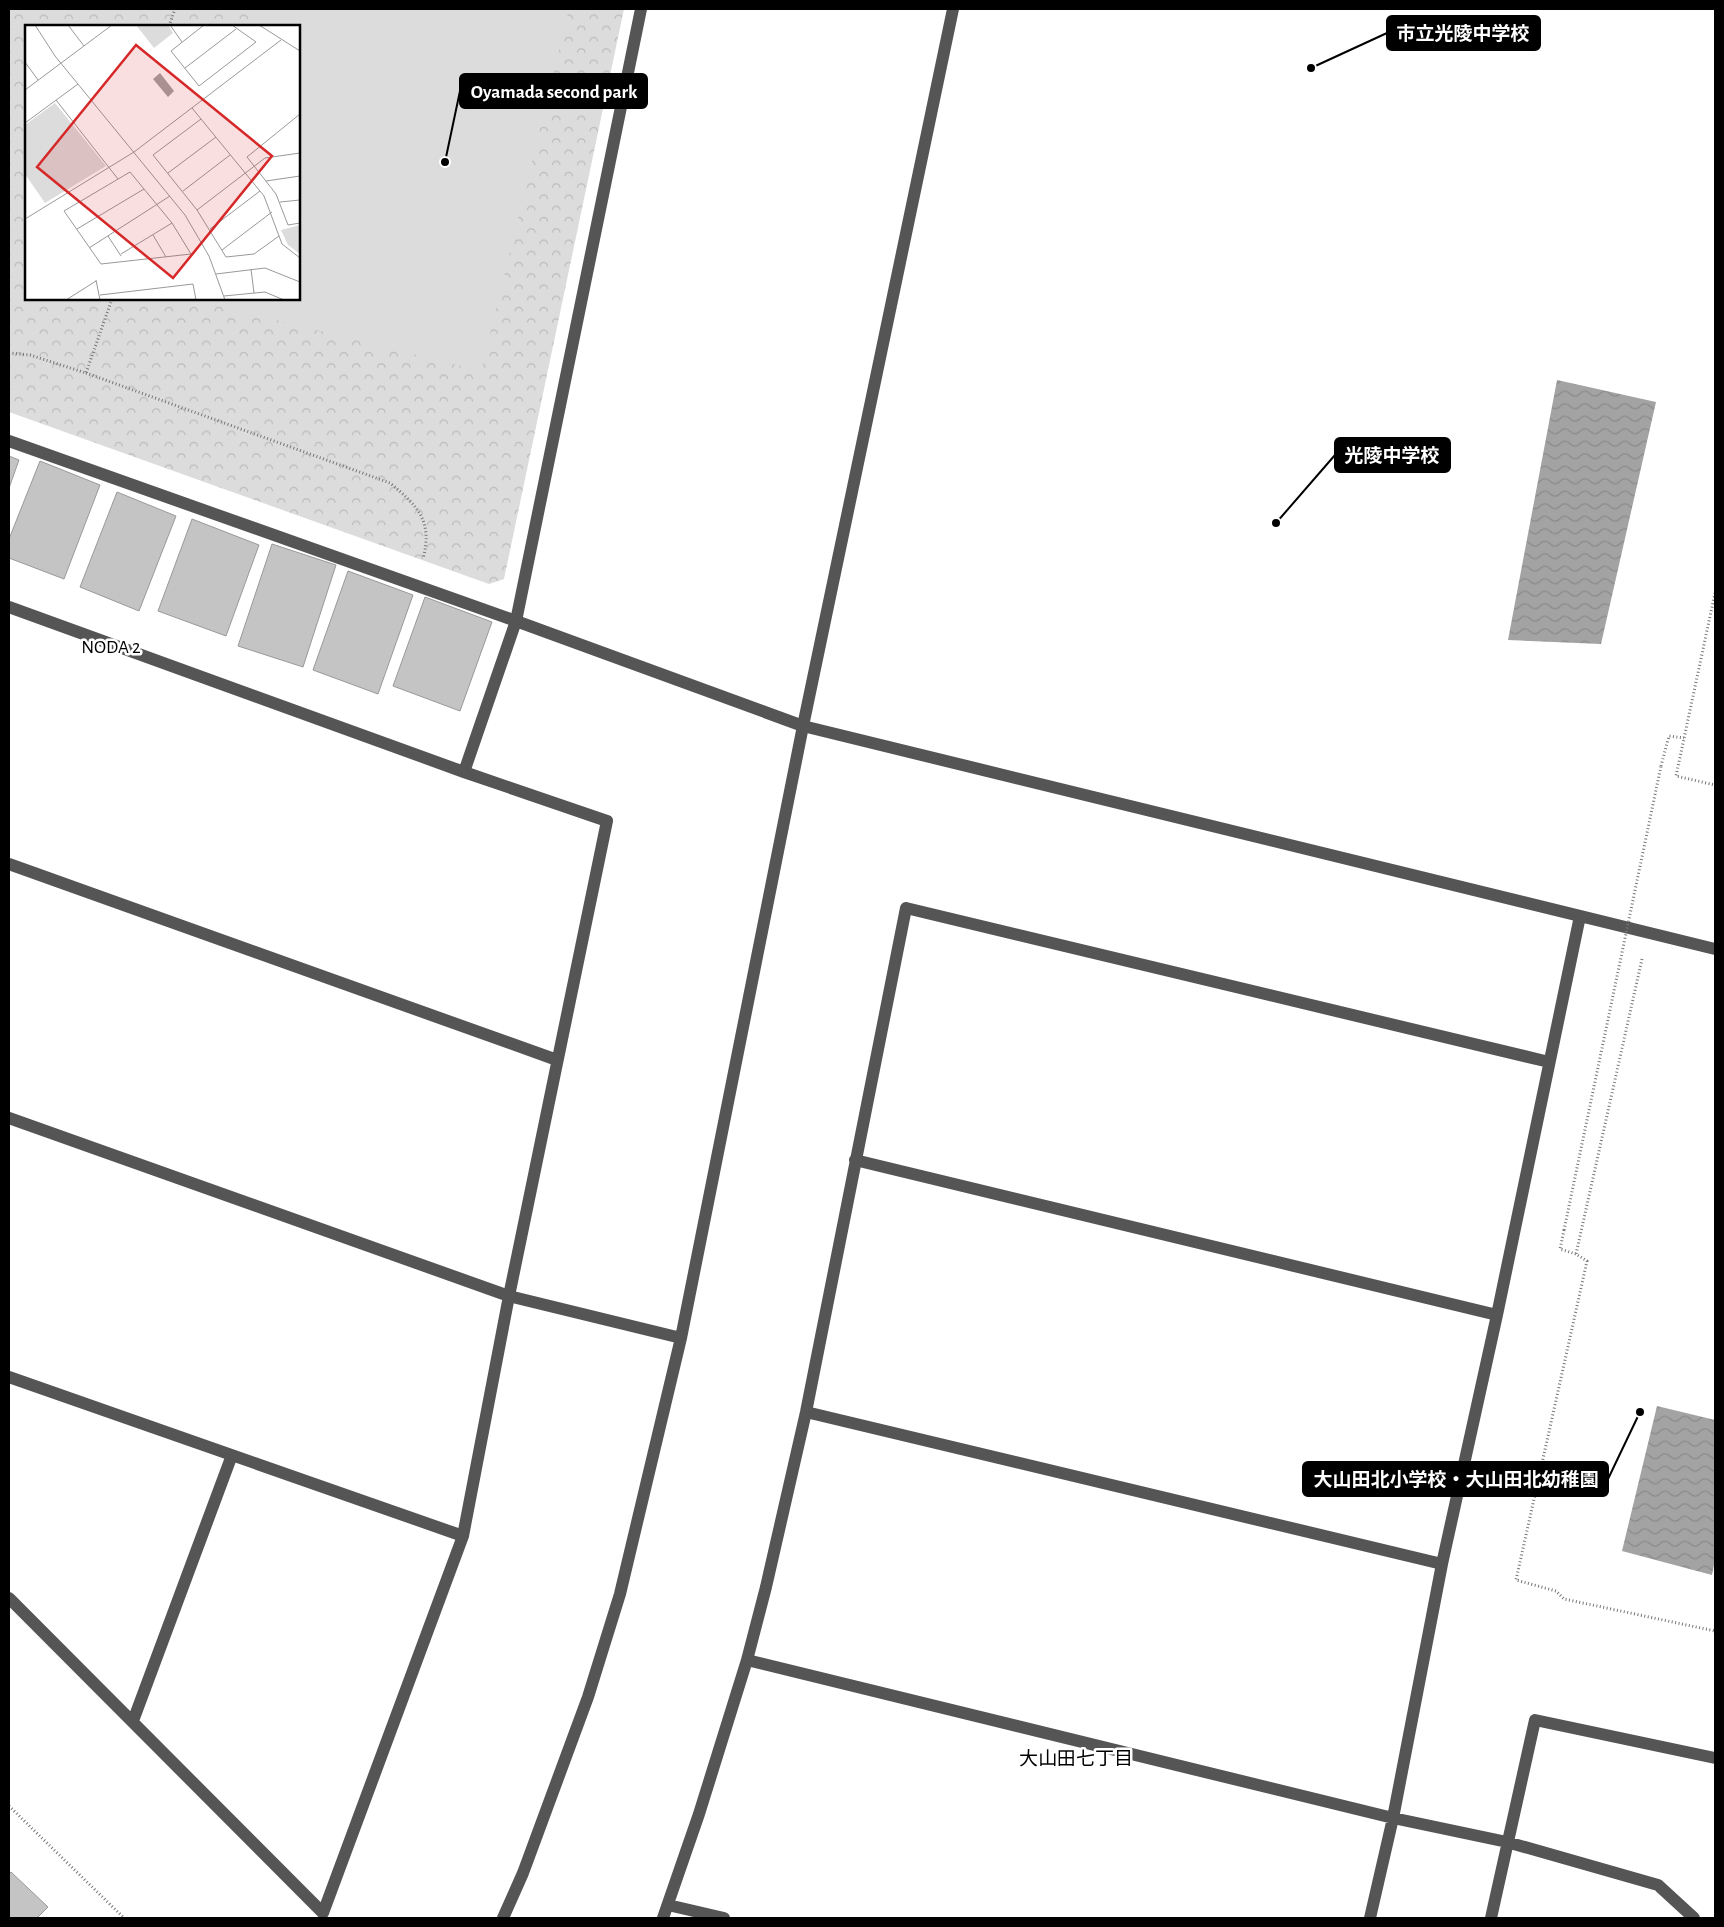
<svg xmlns="http://www.w3.org/2000/svg" width="1724" height="1927" viewBox="0 0 1724 1927" font-family="'Alegreya Sans','Noto Sans JP',sans-serif">
  <style>
    .park { fill: url(#park-crowns); fill-rule: evenodd }
    .pitch { fill: #dcdcdc }
    .water { fill: url(#water-waves) }
    .building { fill: #c4c4c4; stroke: #999 }
    .lines { fill: none; stroke-linecap: round; stroke-linejoin: round }
    .path { stroke: #777; stroke-width: 3; stroke-dasharray: 1 2.5; stroke-linecap: butt }
    .minor { stroke: #555; stroke-width: 12 }
    .path-bridge { stroke: #777; stroke-width: 3; stroke-dasharray: 1 2.5; stroke-linecap: butt }
    .labels { text-anchor: middle; dominant-baseline: central; stroke-width: 5; stroke-linejoin: round; paint-order: stroke }
    .neighbourhood-label { font-size: 19px; fill: #000; stroke: #fff }
    .inset-road { fill: none; stroke: #999; stroke-width: 1 }
    .view { fill: #d62828; fill-opacity: 0.15; stroke: #d62828; stroke-width: 2.5 }
    .inset-edge { fill: none; stroke: #000; stroke-width: 2.5 }
    .leader { fill: none; stroke: #000; stroke-width: 2 }
    .callout-dot { fill: #000; stroke: #fff; stroke-width: 2 }
    .callout { fill: #000; stroke: #000; stroke-width: 2 }
    .callout-label { font-size: 19px; text-anchor: middle; font-weight: bold; fill: #fff }
  </style>
  <defs>
    <pattern id="park-crowns" width="20" height="18" patternUnits="userSpaceOnUse" patternTransform="scale(1.25)"><rect width="20" height="18" fill="#dcdcdc"/><path d="M2 6a3 3 0 1 1 6 0M12 15a3 3 0 1 1 6 0" fill="none" stroke="#bbb"/></pattern>
    <pattern id="water-waves" width="16" height="10" patternUnits="userSpaceOnUse" patternTransform="scale(1.25)"><rect width="16" height="10" fill="#a3a3a3"/><path d="M0 5q4-4 8 0t8 0" fill="none" stroke="#8b8b8b"/></pattern>
  </defs>
  <rect width="100%" height="100%" fill="#fff"/>
  <!-- park -->
  <path class="park" d="M 9,9 L 624,9 L 504,579 L 489,584 L 9,412 ZM 26,26 L 299,26 L 299,299 L 26,299 Z"/>
  <!-- pitch -->
  <path class="pitch" d="M 262,9 L 569,9 L 481,371 L 192,299 L 299,299 L 299,26 L 258,26 Z"/>
  <!-- water -->
  <path class="water" d="M 1557,380 L 1656,402 L 1601,644 L 1508,640 Z
    M 1657,1406 L 1715,1420 L 1715,1560 L 1712,1575 L 1622,1551 Z"/>
  <!-- building -->
  <path class="building" d="M 9,456 L 19,460 L 9,488 Z
    M 40,461 L 100,485 L 64,579 L 9,558 L 9,539 Z
    M 117,492 L 176,516 L 139,611 L 80,587 Z
    M 192,519 L 259,545 L 226,636 L 158,611 Z
    M 272,544 L 336,565 L 303,667 L 238,646 Z
    M 348,571 L 413,595 L 378,694 L 313,670 Z
    M 425,597 L 492,622 L 460,711 L 393,686 Z
    M 11,1872 L 48,1907 L 37,1918 L 9,1918 L 9,1874 Z"/>
  <g class="lines">
    <!-- path -->
    <path class="path" d="M 169,26 L 175,9
      M 9,353 L 30,355 L 86,373 L 112,299
      M 86,373 L 390,483 C 418,506 433,521 423,559
      M 1715,593 L 1676,776 L 1715,785
      M 1661,766 L 1669,736 L 1684,738
      M 1642,959 L 1576,1254 L 1587,1261 L 1516,1580 L 1556,1591 L 1564,1599 L 1715,1631
      M 1564,1230 L 1560,1249 L 1576,1254
      M 9,1806 L 124,1918"/>
    <!-- minor -->
    <path class="minor" d="M 9,441 L 516,621 L 803,726 L 1715,949
      M 9,607 L 464,772 L 607,821 L 509,1296 L 463,1536 L 323,1913 L 9,1598
      M 464,772 L 516,621 L 641,9
      M 9,864 L 557,1060
      M 9,1118 L 509,1296 L 681,1338
      M 855,1160 L 1497,1315
      M 9,1377 L 463,1536
      M 806,1412 L 1442,1564
      M 747,1660 L 1393,1818 L 1507,1842 L 1658,1885 L 1694,1918
      M 133,1721 L 232,1455
      M 668,1905 L 724,1918
      M 503,1918 L 523,1873 L 588,1697 L 620,1594 L 681,1338 L 803,726 L 953,9
      M 663,1918 L 699,1814 L 747,1660 L 766,1587 L 806,1412 L 906,908 L 1549,1062
      M 1370,1918 L 1393,1818 L 1442,1564 L 1497,1315 L 1580,916
      M 1491,1918 L 1535,1720 L 1715,1758"/>
    <!-- path-bridge -->
    <path class="path-bridge" d="M 1564,1230 L 1661,766"/>
  </g>
  <g class="labels">
    <!-- neighbourhood labels -->
    <g class="neighbourhood-label">
      <text x="111" y="647">NODA 2</text>
      <text x="1076" y="1759">大山田七丁目</text>
    </g>
  </g>
  <!-- overview -->
  <g transform="translate(25 25)">
    <rect width="275" height="275" fill="#fff"/>
    <path d="M 111,0 L 143,0 L 148,8 L 129,23 ZM 30,78 L 81,141 L 20,178 L 0,149 L 0,100 ZM 275,200 L 275,229 L 263,220 L 256,205 Z" fill="#dcdcdc"/>
    <path d="M 34,89 L 65,130 L 44,146 L 13,105 ZM 2,107 L 14,124 L 0,133 L 0,108 Z" fill="#dcdcdc"/>
    <path d="M 135,48 L 149,66 L 143,72 L 128,54 Z" fill="#a3a3a3"/>
    <path class="inset-road" d="M 10,0 L 30,31 L 160,190 L 184,231 L 200,275M 43,0 L 59,21M 145,0 L 157,17M 179,0 L 146,26 L 174,61 L 231,17 L 207,0M 234,0 L 275,26M 0,37 L 13,55M 160,43 L 211,4M 0,65 L 87,0M 31,75 L 93,154M 167,83 L 239,171 L 257,219 L 275,233M 275,89 L 222,132 L 251,169 L 263,200 L 275,198M 176,94 L 128,130 L 172,185 L 201,232 L 229,229 L 254,211M 0,98 L 53,59M 105,147 L 147,198 L 166,229 L 76,239 L 39,186 ZM 143,148 L 191,112M 241,156 L 275,151M 158,166 L 205,130M 255,177 L 275,175M 172,185 L 240,133 L 275,128M 0,194 L 109,127 L 256,15M 52,204 L 119,164M 185,204 L 235,166M 128,210 L 141,232M 83,211 L 96,231M 64,223 L 145,171M 197,225 L 247,187M 96,229 L 147,198M 226,244 L 229,268M 191,249 L 240,243 L 275,257M 71,255 L 75,275M 75,270 L 168,259 L 171,275M 199,271 L 240,267 L 259,275M 41,275 L 71,256"/>
    <path class="view" d="M 111,20 L 247,131 L 148,253 L 12,142 Z"/>
    <rect width="275" height="275" class="inset-edge"/>
  </g>
  <!-- callouts -->
  <path class="leader" d="M1311 68L1387 33M445 162L460 91M1276 523L1335 455M1640 1412L1608 1479"/>
  <g class="callout-dot">
    <circle cx="1311" cy="68" r="5"/>
    <circle cx="445" cy="162" r="5"/>
    <circle cx="1276" cy="523" r="5"/>
    <circle cx="1640" cy="1412" r="5"/>
  </g>
  <g class="callout">
    <rect x="1387" y="16" width="153" height="34" rx="5"/>
    <rect x="460" y="74" width="187" height="34" rx="5"/>
    <rect x="1335" y="438" width="115" height="34" rx="5"/>
    <rect x="1303" y="1462" width="305" height="34" rx="5"/>
  </g>
  <g class="callout-label">
    <text x="1463" y="40">市立光陵中学校</text>
    <text x="554" y="98">Oyamada second park</text>
    <text x="1392" y="462">光陵中学校</text>
    <text x="1456" y="1486">大山田北小学校・大山田北幼稚園</text>
  </g>
  <!-- border -->
  <rect width="1724" height="1927" fill="none" stroke="#000000" stroke-width="20"/>
</svg>
